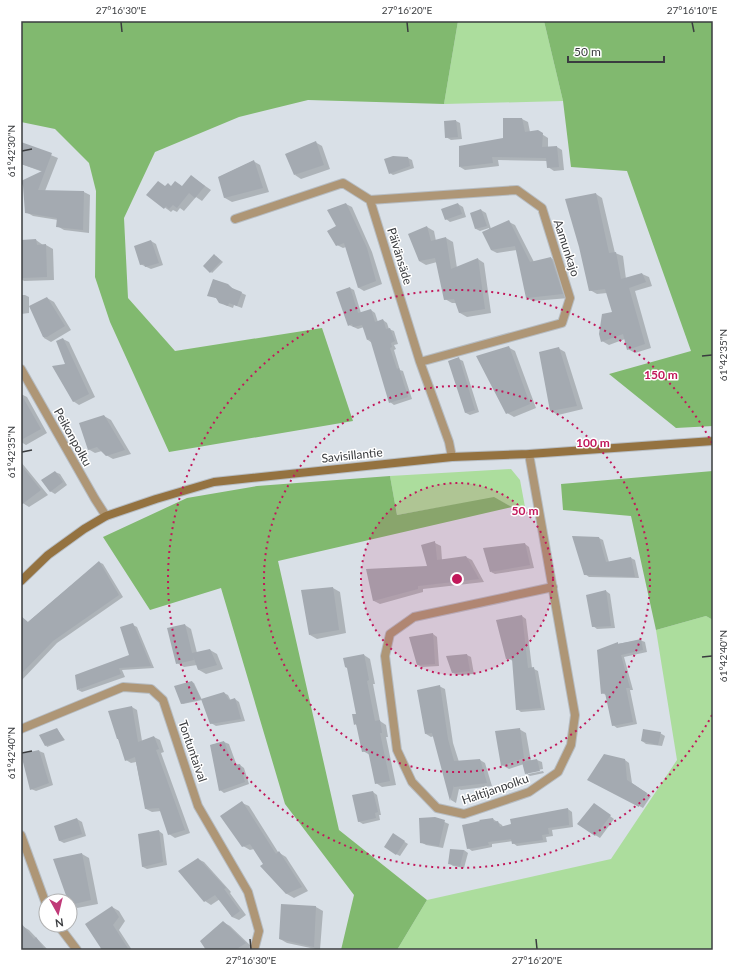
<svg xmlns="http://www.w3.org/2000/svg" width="734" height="971" viewBox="0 0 734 971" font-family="Lato,sans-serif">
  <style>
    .green { fill: #acdd9d }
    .forest { fill: #81b96f }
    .shadow { fill: #0003 }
    .building { fill: #a4aab1 }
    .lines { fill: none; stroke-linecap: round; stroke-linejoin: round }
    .street-casing { stroke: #b6bcc2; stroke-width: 10 }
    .secondary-casing { stroke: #b6bcc2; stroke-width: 10 }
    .street { stroke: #ae9676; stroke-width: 8 }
    .secondary { stroke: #947240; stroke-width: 8 }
    .ticks { fill: none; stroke: #3a3c3f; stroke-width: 1.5 }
    .ring { fill: none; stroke: #c2185b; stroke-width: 2; stroke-dasharray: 2 4 }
    .labels { text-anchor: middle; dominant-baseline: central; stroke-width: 3; stroke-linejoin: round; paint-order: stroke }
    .street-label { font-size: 12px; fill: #3a3c3f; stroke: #fff }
    .centre { fill: #c2185b; stroke: #fff; stroke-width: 2 }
    .ring-label { font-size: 12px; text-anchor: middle; font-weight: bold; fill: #c2185b; stroke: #fff; stroke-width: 3; stroke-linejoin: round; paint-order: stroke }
    .neatline { fill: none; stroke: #3a3c3f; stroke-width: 1.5 }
    .ticks-label { font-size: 10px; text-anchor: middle; fill: #3a3c3f }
  </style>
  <rect width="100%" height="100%" fill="#d9e0e7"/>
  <!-- green -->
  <path class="green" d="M 458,21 L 544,21 L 563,101 L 444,104 Z
    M 511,469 L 520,480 L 525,507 L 512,507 L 494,498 L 397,515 L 390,476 Z
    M 706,616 L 713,620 L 713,950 L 397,950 L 427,900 L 611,859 L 677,760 L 656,630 Z"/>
  <!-- forest -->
  <path class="forest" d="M 21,21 L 458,21 L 444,104 L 308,100 L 239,117 L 155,152 L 124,218 L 128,298 L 175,351 L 322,328 L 353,421 L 169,452 L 110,322 L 95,277 L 96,191 L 89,163 L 55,129 L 21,122 Z
    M 544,21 L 713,21 L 713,426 L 676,428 L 609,374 L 691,351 L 627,171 L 571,167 L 563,101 Z
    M 713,471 L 713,620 L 706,616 L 656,630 L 631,516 L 563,510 L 561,484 Z
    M 390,476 L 397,515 L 494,497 L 512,507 L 278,561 L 339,830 L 427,900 L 397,950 L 341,950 L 354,895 L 285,804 L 221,588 L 150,610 L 103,537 L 187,498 L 257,486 Z"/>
  <!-- shadow -->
  <path class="shadow" d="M 522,119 L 528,122 L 530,132 L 537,131 L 548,138 L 548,148 L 557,147 L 562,150 L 564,170 L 554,171 L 548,167 L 547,161 L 498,160 L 499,166 L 465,170 L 460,167 L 504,139 Z
    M 456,121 L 460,123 L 462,139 L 451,140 L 446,137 Z
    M 315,142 L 322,146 L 330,169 L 301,179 L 295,175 Z
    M 21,143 L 58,158 L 45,191 L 84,192 L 90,195 L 89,233 L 64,230 L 57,226 L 58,220 L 33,216 L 26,212 L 24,186 L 21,182 L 43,172 L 21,164 Z
    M 408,158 L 412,160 L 414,168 L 393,175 L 390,173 Z
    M 253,161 L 260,165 L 269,192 L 232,202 L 225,198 L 219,177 Z
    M 191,176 L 211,190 L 202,201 L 196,197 L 184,211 L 180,208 L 177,212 L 173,210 L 171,212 L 148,195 L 166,187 L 183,187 Z
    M 596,194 L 602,198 L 615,253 L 623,256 L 626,279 L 642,274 L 649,277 L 652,286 L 635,291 L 651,348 L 635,353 L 628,349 L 625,339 L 609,345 L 602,341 L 613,312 L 607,293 L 597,294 L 590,290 Z
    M 346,204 L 352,207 L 372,252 L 382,284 L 364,291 L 359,288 L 346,247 L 343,248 L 337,245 L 338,227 L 328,210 Z
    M 458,204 L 463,207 L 466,217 L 450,222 L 446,219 Z
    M 481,210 L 486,213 L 491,229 L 509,222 L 515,225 L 534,262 L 551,258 L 557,262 L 569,298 L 533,301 L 527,298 L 517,250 L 497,253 L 491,250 L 489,228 L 480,231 L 476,229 Z
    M 427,227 L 434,231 L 436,241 L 446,238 L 453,242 L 457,268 L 478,259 L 484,263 L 491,313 L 467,317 L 460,313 L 457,303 L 452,303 L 445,299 L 437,262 L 426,265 L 419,261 Z
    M 36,240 L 43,245 L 46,245 L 53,249 L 54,280 L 24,281 L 21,279 L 21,241 Z
    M 151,241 L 156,244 L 163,265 L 151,269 L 140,264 Z
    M 216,256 L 223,262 L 212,273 L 211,272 Z
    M 228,285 L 235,290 L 246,295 L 242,308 L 234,305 L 233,308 L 225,305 L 218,299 L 209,295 Z
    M 350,288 L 354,290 L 361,313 L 371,310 L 375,313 L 378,322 L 383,320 L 387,323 L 389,329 L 394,331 L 398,344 L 394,345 L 396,349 L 394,350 L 400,370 L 403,371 L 412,399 L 394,405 L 390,402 L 372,343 L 368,340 L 364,327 L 358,329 L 349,325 Z
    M 21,295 L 25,295 L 29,297 L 29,313 L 21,314 Z
    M 47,298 L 54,302 L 71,330 L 51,342 L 44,338 L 31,306 Z
    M 63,339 L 69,342 L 95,397 L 79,405 L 73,401 L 66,365 Z
    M 508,347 L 515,351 L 536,408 L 514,417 L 507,413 Z
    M 558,348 L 565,352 L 583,409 L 558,415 L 551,411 Z
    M 459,359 L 463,361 L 479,412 L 470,415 L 466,413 Z
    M 21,394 L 27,397 L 47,433 L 26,445 L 21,442 Z
    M 104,416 L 111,420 L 131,454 L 113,459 L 106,455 L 102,451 L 95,453 L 88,449 Z
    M 21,462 L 48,495 L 29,507 L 21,502 Z
    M 55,472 L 60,474 L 67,485 L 55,494 L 50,491 Z
    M 599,538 L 603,540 L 609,562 L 631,558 L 635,560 L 639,578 L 589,577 L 585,574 Z
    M 435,543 L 441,546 L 442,560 L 466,557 L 472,560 L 484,582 L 423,589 L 423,592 L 380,604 L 374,601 L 367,570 L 428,567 L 423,546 Z
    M 525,544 L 529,547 L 534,568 L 495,574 L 491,572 Z
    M 99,562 L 103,564 L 123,597 L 57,643 L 21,681 L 21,626 L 28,622 Z
    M 333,588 L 340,592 L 346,633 L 317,639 L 310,635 Z
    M 606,591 L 610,594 L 615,628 L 597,629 L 593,626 Z
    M 522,616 L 526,619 L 532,668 L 538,671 L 545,710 L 521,712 L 517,709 L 513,661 L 507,658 Z
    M 133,625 L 137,627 L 154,668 L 122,670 L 125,677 L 82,692 L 78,690 L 130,656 Z
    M 185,625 L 191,629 L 197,653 L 210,650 L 217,654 L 223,669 L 206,674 L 199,670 L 197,665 L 184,667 L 177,663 Z
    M 433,634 L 437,637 L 439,666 L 422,667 L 418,665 Z
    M 640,640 L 645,642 L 647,652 L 624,657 L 633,690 L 630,690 L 637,724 L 617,728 L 613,725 L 606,695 L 602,693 L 617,644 Z
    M 364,655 L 370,659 L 375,684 L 373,684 L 380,721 L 386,725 L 388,737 L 386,737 L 396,785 L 382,787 L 376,783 L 370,755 L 363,751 L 358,726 L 355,724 Z
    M 467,655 L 471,657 L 474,674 L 458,675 L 453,673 Z
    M 192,682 L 194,683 L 202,700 L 224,693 L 228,695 L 231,701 L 235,699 L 239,702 L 245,721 L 216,726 L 211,723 L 202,700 L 183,704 L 181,703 Z
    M 439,686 L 445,689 L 453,743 L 459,762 L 480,760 L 485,763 L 492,786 L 461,790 L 459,789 L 456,803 L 451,800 L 434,736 L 431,737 L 426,734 Z
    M 132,707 L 137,710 L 142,741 L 154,737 L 160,740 L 164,752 L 161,753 L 190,833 L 175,838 L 169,834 L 161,811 L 152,812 L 146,809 L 136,762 L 131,763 L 126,760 L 119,740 L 118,739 Z
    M 57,729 L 65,740 L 47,747 L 46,745 Z
    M 519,729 L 526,733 L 531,761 L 537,760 L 542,762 L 543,769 L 528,772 L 528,774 L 543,771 L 544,773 L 530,776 L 526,773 L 524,764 L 509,769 L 502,765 Z
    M 660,733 L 665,736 L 662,746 L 646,744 L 642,741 Z
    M 224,742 L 229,744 L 237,766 L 240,765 L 244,768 L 249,784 L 224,793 L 220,790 L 211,745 Z
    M 39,751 L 44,753 L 53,785 L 36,791 L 31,789 Z
    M 625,760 L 629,763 L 632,783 L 651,796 L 643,808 L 589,779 Z
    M 373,792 L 377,795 L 381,815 L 379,815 L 380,820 L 363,824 L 358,821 Z
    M 242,803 L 249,806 L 278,852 L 286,857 L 308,891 L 294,898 L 287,894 L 261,866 L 264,864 L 254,849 L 250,850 L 243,846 Z
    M 598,807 L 614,819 L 600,838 L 578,824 Z
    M 568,809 L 572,812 L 573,827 L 552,830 L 553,836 L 546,837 L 547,842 L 517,846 L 513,843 L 513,841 L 492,844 L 492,847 L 472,851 L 468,848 L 493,819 L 502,825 L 503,827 Z
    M 435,818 L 449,824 L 443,848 L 426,845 L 421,842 Z
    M 77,819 L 82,822 L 86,836 L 64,843 L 60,841 L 56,826 Z
    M 159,831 L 163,834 L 167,865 L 147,869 L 143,867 L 139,835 Z
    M 397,837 L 408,844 L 400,856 L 396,854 Z
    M 464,850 L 468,853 L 464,868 L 453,866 L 449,863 Z
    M 82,854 L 89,858 L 98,904 L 77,908 L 70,904 L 69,901 Z
    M 198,859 L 204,862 L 231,892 L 230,893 L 246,915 L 239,920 L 232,917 L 220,899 L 211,905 L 205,901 Z
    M 282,905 L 316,907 L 323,911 L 320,950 L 287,943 L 280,939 Z
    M 112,907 L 119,911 L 125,921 L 119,930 L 132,950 L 103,950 Z
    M 223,922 L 230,926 L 252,947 L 247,950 L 208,950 Z
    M 24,927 L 29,930 L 48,950 L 21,950 L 21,929 Z"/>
  <!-- building -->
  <path class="building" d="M 503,118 L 522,118 L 525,132 L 538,130 L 543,133 L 542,147 L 557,146 L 559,167 L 547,168 L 546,158 L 492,157 L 493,163 L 459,167 L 459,146 L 503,138 Z
    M 456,120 L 458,137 L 445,138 L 444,121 Z
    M 316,141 L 324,165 L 294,175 L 285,154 Z
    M 21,142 L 52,153 L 38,190 L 84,191 L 83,230 L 56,227 L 57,218 L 25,213 L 23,186 L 21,181 L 42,171 L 21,164 Z
    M 393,156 L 408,157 L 410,166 L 389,174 L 384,159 Z
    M 254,160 L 263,188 L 224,198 L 218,177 Z
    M 191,175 L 205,186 L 195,198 L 189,193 L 177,208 L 173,205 L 169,209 L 166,206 L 164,209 L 146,195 L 158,181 L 165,186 L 168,183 L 171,186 L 175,181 L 182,186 Z
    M 596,193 L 609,253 L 616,252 L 621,279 L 642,273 L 646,282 L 629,288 L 645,344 L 627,350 L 623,334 L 601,342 L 599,334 L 602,314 L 612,312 L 605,289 L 589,291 L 579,247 L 565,199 Z
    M 346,203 L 367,248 L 376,281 L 358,288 L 344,243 L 336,246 L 327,231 L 336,226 L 327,210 Z
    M 458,203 L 462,214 L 445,220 L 441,209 Z
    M 481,209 L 487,226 L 475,229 L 470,213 Z
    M 509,220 L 530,262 L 551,257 L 563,294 L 526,298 L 515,246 L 491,250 L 482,232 Z
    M 427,226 L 431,241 L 446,237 L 451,269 L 478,258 L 485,309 L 459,313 L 454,299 L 444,300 L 435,258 L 419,261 L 408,234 Z
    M 36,239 L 37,245 L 46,244 L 47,277 L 21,278 L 21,240 Z
    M 151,240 L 159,263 L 145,267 L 144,264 L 140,265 L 134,246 Z
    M 214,254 L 221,261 L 210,273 L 203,266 Z
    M 213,279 L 228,284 L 232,288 L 242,292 L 237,306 L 229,303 L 228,306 L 219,303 L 216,298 L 207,296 Z
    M 350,287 L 358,313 L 371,309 L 375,322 L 383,319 L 386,329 L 390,328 L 395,341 L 391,343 L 392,347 L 390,348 L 397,369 L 399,368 L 408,397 L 389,403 L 370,339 L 367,340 L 362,325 L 353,327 L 352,324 L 348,326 L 336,292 Z
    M 47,297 L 65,326 L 47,337 L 43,337 L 29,306 Z
    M 63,338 L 89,394 L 73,402 L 52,366 L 65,364 L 56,341 Z
    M 509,346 L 530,404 L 506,414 L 476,356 Z
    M 559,347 L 577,406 L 550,411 L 539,352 Z
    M 459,357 L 475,410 L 465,413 L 448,361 Z
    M 21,394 L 41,429 L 21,440 Z
    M 104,415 L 125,450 L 106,456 L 97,447 L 88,450 L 79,423 Z
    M 21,465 L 41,490 L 21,505 Z
    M 55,471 L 63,482 L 50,492 L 41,480 Z
    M 572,536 L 599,537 L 606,562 L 631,557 L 635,577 L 584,575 Z
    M 435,541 L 437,560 L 466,556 L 479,579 L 418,586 L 418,589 L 373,601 L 366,569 L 427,566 L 421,545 Z
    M 525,543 L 530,565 L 490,572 L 483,548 Z
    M 99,561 L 119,595 L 53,641 L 21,674 L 21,616 L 28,622 Z
    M 333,587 L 339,630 L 309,635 L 301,590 Z
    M 606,590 L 611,626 L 592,627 L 586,595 Z
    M 522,615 L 528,668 L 534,667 L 541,708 L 516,710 L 512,659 L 506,659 L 496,620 Z
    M 133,623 L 151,666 L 119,668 L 121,674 L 77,690 L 75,675 L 129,655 L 120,627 Z
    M 185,624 L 192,653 L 210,649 L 217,665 L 198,670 L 193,656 L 194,660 L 176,664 L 167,628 Z
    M 433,633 L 435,664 L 417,665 L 409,637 Z
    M 641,639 L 643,650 L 621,655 L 630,688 L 626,688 L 633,722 L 612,726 L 605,693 L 601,694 L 597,650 L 618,642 L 618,644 Z
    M 364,654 L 369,680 L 367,681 L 375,721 L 380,720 L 382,733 L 380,733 L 390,781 L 375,784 L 368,751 L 362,752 L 356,724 L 354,725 L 352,714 L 356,714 L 347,668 L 345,667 L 343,658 Z
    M 467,654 L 470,671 L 452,673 L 446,656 Z
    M 192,681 L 201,699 L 181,704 L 174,686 Z
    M 440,685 L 448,739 L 454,761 L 480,759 L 487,783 L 454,787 L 454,785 L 450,801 L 432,733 L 425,734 L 417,690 Z
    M 224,692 L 229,700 L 235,698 L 241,719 L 210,724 L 201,699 Z
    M 132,706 L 138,742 L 154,736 L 159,749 L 156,750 L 185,830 L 168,835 L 159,808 L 145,809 L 135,757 L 125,761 L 118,739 L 117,739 L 108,711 Z
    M 57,728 L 64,740 L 45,746 L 39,735 Z
    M 520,728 L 524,758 L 501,766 L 495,731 Z
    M 643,729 L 661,732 L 658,745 L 641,741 Z
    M 224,741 L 233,765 L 240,764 L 245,782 L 219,791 L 210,745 Z
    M 39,750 L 49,783 L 30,790 L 21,754 Z
    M 604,754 L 625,759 L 627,780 L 647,793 L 639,806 L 639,807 L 587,780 Z
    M 537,759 L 540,771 L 525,774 L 522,762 Z
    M 373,791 L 378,812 L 375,813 L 376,818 L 358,822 L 352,795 Z
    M 242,801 L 276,854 L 279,851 L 302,887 L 286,894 L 260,866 L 263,864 L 250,844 L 242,847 L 220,816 Z
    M 594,803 L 611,815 L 595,836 L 577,824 Z
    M 568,808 L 569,825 L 548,828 L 549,834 L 542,835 L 543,840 L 512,844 L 511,839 L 488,842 L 489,845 L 467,849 L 462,825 L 480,821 L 479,820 L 493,818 L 494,822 L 498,821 L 500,827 L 511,824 L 510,819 Z
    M 435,817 L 445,820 L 439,846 L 420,843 L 419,818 Z
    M 77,818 L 82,834 L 59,841 L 54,826 Z
    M 159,830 L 163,862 L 142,867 L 138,834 Z
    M 393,833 L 405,841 L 396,855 L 384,847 Z
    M 450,849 L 464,850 L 460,866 L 448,864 Z
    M 82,853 L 91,900 L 70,905 L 70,901 L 68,901 L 53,859 Z
    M 198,858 L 226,888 L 224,889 L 240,911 L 232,917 L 215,895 L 204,902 L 178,871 Z
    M 281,904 L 316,906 L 314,947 L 279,939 Z
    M 112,906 L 119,917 L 113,925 L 129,950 L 102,950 L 85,924 Z
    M 223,921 L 246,943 L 235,950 L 206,950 L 200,941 Z
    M 21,923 L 34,939 L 36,937 L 45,950 L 21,950 Z"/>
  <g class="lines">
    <defs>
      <path id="street" d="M 370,200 L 517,190 L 542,208 L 570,298 L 562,323 L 420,362
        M 235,219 L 343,183 L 370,200 L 420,362 L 449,442 L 452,457
        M 21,369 L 95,499 L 106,516
        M 529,454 L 575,715 L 571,745 L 558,772 L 529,792 L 464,814 L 437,808 L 412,782 L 397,750 L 385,656 L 390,634 L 414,617 L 553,587
        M 21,729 L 123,687 L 151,689 L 163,700 L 198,806 L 248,892 L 259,931 L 254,950
        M 21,835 L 46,904
        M 58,925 L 77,950"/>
      <path id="secondary" d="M 21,581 L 48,555 L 84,529 L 106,516 L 156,499 L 214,482 L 452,457 L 529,454 L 713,441"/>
    </defs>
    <!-- street casing -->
    <use href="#street" class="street-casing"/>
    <!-- secondary casing -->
    <use href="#secondary" class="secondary-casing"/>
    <!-- street -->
    <use href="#street" class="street"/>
    <!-- secondary -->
    <use href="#secondary" class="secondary"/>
  </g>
  <!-- ticks -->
  <path class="ticks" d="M 121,22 L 122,32M 407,22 L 408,32M 692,22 L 694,32M 22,151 L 32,149M 702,356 L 712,355M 22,452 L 32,450M 702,657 L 712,656M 22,753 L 32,751M 250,939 L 251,949M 536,939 L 537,949"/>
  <!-- distance rings -->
  <circle cx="457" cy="579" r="96" fill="#c2185b" fill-opacity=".12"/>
  <g class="ring">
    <circle cx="457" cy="579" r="96"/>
    <circle cx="457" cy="579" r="193"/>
    <path d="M712 715A289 289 0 1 1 712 443"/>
  </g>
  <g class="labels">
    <!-- street labels -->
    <g class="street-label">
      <text transform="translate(567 248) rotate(72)">Aamunkajo</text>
      <text transform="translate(400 256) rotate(73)">Päivänsäde</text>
      <text transform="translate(73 437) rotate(61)">Peikonpolku</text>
      <text transform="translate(352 455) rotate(-6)">Savisillantie</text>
      <text transform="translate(193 751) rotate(71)">Tontuntaival</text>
      <text transform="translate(495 789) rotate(-19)">Haltijanpolku</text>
    </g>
  </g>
  <circle cx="457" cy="579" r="6" class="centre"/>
  <g class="ring-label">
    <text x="661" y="379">150 m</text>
    <text x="593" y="447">100 m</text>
    <text x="525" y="515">50 m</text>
  </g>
  <!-- border -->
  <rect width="734" height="971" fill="none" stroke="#ffffff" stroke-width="44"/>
  <!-- north arrow -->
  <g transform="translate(58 913) rotate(172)"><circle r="19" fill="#ffffff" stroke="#b0b1b2"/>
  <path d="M0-3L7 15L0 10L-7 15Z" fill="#c03978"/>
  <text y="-6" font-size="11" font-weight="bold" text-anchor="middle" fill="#3a3c3f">N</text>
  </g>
  <!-- scale -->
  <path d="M568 56v6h96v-6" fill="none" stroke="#3a3c3f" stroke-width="2"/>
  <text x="574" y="56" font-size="12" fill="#3a3c3f" stroke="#ffffff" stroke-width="3" paint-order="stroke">50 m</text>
  <rect x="22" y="22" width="690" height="927" class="neatline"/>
  <g class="ticks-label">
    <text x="121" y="14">27°16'30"E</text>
    <text x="407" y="14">27°16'20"E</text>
    <text x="692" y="14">27°16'10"E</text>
    <text transform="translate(11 151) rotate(-90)" y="4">61°42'30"N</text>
    <text transform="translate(723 355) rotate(-90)" y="4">61°42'35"N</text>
    <text transform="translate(11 452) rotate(-90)" y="4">61°42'35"N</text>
    <text transform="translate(723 656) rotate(-90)" y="4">61°42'40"N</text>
    <text transform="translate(11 753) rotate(-90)" y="4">61°42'40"N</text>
    <text x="251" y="964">27°16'30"E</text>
    <text x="537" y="964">27°16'20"E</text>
  </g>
</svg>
